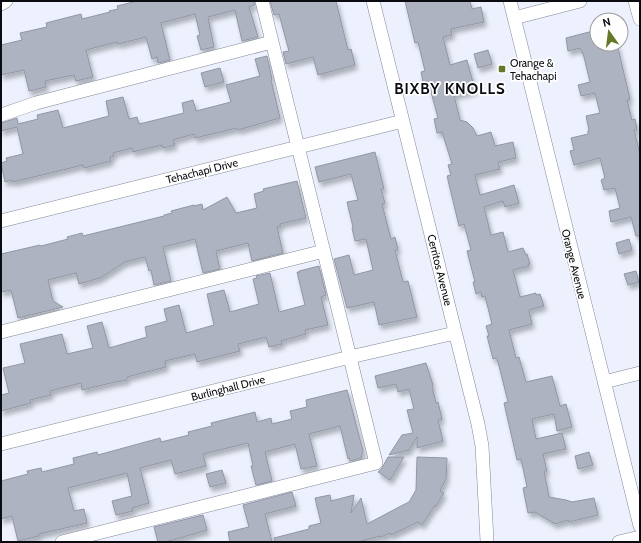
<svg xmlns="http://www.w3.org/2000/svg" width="641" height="543" viewBox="0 0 641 543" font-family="Cabin,sans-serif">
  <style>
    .building { fill: #aeb3c1; stroke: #9196a4; filter: url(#shadow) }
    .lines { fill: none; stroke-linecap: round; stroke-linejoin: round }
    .minor-casing { stroke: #838896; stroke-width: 14 }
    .minor { stroke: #fff; stroke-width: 13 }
    .poi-dot { fill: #657827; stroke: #fefefe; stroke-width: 1.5 }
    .labels { text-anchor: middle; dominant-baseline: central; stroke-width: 3.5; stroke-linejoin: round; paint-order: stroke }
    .poi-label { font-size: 11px; fill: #0b0c11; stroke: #fefefe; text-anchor: start }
    .street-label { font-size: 11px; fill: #0b0c11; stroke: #fefefe }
    .district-label { font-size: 15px; font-weight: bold; letter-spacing: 1px; fill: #0b0c11; stroke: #fefefe }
  </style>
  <defs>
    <filter id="shadow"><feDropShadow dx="2.5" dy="4.5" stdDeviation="2" flood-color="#0004"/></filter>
  </defs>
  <rect width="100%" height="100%" fill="#ecf1fd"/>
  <!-- building -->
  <path class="building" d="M 137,1 L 254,1 L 255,5 L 249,7 L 258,37 L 242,41 L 235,10 L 208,17 L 214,47 L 201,50 L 197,36 L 200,35 L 195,14 L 161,23 L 170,60 L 158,63 L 157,57 L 152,59 L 146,37 L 118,44 L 117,42 L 86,50 L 93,77 L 76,81 L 74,75 L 45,81 L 46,87 L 29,91 L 24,70 L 1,75 L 1,45 L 22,40 L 20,33 L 47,27 L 46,23 L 81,14 L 82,19 L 110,12 L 109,11 L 118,9 L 117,6 Z
    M 270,1 L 336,1 L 348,50 L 351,49 L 355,65 L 318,75 L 313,57 L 286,64 L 283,52 L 289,51 L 279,14 L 274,15 Z
    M 405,1 L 470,1 L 472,9 L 481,7 L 484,22 L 451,29 L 452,35 L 443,37 L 450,65 L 467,60 L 475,90 L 454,95 L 460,120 L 467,122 L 473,128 L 477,136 L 491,132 L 495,146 L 513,142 L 516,158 L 498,162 L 500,169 L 475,175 L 480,195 L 514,185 L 519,203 L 505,207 L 503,201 L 484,207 L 491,235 L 503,232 L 508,252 L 523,248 L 526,255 L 527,254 L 530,264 L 528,264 L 529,266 L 513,270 L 520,297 L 536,293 L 536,295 L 540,294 L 544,306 L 529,310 L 532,324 L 509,330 L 516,358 L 519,357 L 526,382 L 552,376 L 560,406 L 566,404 L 572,427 L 557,431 L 554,414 L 532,419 L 536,439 L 562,433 L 566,449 L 543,454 L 547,471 L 544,471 L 549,497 L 566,500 L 572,502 L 594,498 L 598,515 L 569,522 L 568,520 L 555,524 L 535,512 L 528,513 L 523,488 L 527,487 L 521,459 L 517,460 L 504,403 L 508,402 L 497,358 L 493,359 L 487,336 L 489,336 L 486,326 L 492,324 L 485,296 L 482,297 L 481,292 L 476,294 L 473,282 L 475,282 L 467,251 L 471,250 L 464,224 L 459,226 L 447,176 L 451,175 L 448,165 L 452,164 L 442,132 L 437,133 L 434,119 L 438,118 L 428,81 L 423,82 L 421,72 L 425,71 L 418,42 L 415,43 Z
    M 597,30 L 597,44 L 617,44 L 630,99 L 627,100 L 632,120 L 635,119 L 637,130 L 634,130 L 640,154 L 640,236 L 636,236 L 631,217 L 611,222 L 609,211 L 620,208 L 615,188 L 604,190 L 601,180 L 605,178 L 600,158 L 574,165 L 570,151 L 574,150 L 571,138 L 588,134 L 588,131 L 589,130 L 586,116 L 600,113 L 595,93 L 581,96 L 578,85 L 590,82 L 583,53 L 582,53 L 580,48 L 568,51 L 566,38 Z
    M 488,50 L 492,64 L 478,68 L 474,54 Z
    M 267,56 L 272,79 L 271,80 L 280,118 L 238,130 L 237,128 L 195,138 L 194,134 L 173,140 L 175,145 L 163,148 L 162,145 L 133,152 L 132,148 L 113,153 L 114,156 L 110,157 L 111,161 L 84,168 L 83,165 L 13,182 L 12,180 L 5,182 L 1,163 L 7,161 L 6,158 L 23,154 L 17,127 L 1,131 L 1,123 L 17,118 L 18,124 L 38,119 L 37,115 L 58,110 L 63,128 L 109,116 L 106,101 L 123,97 L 129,119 L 137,117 L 139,124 L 184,113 L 182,103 L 193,100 L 196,111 L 231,102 L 226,85 L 260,76 L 255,59 Z
    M 220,68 L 224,82 L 205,87 L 201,73 Z
    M 375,152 L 384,189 L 381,189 L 385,203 L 382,204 L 391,239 L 395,237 L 398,250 L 395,250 L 403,282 L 408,281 L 417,317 L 379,325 L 374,302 L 347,308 L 334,259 L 349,255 L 354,275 L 373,270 L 366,239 L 355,241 L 352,228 L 353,227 L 347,202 L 358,200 L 351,174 L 319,182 L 315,167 Z
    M 297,181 L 306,218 L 280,224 L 281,226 L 277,227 L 283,253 L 252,261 L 248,243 L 216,251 L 220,269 L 203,273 L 195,239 L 163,247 L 171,281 L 154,285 L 151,270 L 149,271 L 145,257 L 125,262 L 100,278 L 79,284 L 76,273 L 48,280 L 53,301 L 63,307 L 18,318 L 11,290 L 1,292 L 1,254 L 40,245 L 41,246 L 68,239 L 67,237 L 82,233 L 83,236 L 164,216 L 164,215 L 172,213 L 171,211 L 194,205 L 194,206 L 202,204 L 203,210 L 227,197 L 236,213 L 257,208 L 254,194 L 264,191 L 263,189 Z
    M 629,239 L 632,250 L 619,254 L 616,243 Z
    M 319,266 L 326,295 L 321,297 L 328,325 L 305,330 L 306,334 L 281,341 L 282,344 L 269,347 L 266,337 L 238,344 L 240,351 L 197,362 L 195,354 L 165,361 L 166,367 L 127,377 L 127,380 L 115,382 L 82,390 L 81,383 L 50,391 L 51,395 L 30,400 L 31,403 L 1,411 L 1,395 L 9,393 L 3,368 L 25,363 L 20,344 L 62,334 L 67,354 L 93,348 L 87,326 L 102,322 L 109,348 L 147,337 L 145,327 L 167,321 L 164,309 L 179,305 L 186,333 L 214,325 L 207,294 L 224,290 L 230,312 L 259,304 L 253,279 L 257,278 L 256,276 L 270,273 L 279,312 L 305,305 L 297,272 L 300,272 L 299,271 Z
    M 636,271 L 639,282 L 628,285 L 624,274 Z
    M 426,363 L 433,385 L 432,386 L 436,403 L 438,402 L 442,419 L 438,420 L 443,441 L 417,448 L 417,437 L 409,450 L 389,455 L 402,435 L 413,433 L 407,410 L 414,409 L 409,389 L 398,392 L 396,384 L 378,388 L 375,376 Z
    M 347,390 L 363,451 L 361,458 L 350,461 L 349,458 L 348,459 L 340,426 L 309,434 L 317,466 L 301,469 L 295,444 L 265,452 L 272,481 L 256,485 L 251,466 L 253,466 L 248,443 L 203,454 L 206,466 L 175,474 L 171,460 L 140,468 L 149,503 L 132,508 L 133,511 L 116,515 L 112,501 L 132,496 L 127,473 L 68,488 L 74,511 L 84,509 L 87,523 L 39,534 L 39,536 L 18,541 L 12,516 L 1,519 L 1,481 L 28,474 L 27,471 L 41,468 L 42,472 L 74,464 L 73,458 L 97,452 L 98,455 L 160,438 L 161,442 L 189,435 L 188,432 L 212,426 L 211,423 L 255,412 L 257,422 L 271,418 L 272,424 L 292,419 L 290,411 L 307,407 L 306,400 Z
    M 589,452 L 593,465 L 578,469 L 575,456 Z
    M 388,457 L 404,457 L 390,480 L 378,472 L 382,468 Z
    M 417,457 L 447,458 L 446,479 L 440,491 L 444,493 L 436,506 L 435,505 L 422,525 L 418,522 L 391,535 L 390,533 L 381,537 L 380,536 L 358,542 L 275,542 L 274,538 L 309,529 L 309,526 L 321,523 L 315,498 L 330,495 L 331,501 L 354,495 L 351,513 L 361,498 L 367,524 L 401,506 L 409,502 L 416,490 Z
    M 222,470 L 226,483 L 210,487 L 206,474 Z
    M 292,492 L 296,506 L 265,514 L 272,542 L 230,542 L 228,532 L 249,527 L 243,505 Z
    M 203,515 L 207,530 L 177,539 L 165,542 L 158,542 L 154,527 Z"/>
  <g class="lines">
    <defs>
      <path id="minor" d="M 373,1 L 478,424 L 482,446 L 487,541
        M 510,1 L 640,526
        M 635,1 L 640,19
        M 1,4 L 6,1
        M 514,18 L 580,1
        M 1,115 L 36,103 L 272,42
        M 1,221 L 403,121
        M 1,332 L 324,251
        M 604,382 L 640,373
        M 1,444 L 350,357 L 455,333
        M 62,542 L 376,463 L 262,1
        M 619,542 L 640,537"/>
    </defs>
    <!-- minor casing -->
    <use href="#minor" class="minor-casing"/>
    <!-- minor -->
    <use href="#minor" class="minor"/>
  </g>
  <!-- markers -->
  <rect class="poi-dot" x="498" y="65" width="8" height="8" rx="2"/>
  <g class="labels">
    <!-- poi labels -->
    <g class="poi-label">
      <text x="510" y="63">Orange &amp;<tspan x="510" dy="13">Tehachapi</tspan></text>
    </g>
    <!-- street labels -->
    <g class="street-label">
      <text transform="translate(202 171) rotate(-14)">Tehachapi Drive</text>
      <text transform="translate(574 264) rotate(76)">Orange Avenue</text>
      <text transform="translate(440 270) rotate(76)">Cerritos Avenue</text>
      <text transform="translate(228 388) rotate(-14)">Burlinghall Drive</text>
    </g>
    <!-- district labels -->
    <g class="district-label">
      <text x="450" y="89">BIXBY KNOLLS</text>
    </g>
  </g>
  <!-- border -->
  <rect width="641" height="543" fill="none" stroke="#0b0c11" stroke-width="4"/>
  <!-- north arrow -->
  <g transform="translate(609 32) rotate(346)"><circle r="19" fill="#fefefe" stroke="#9d9d9f"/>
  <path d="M0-3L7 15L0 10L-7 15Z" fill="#657827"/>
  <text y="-6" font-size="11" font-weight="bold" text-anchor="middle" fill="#0b0c11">N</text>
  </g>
</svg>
